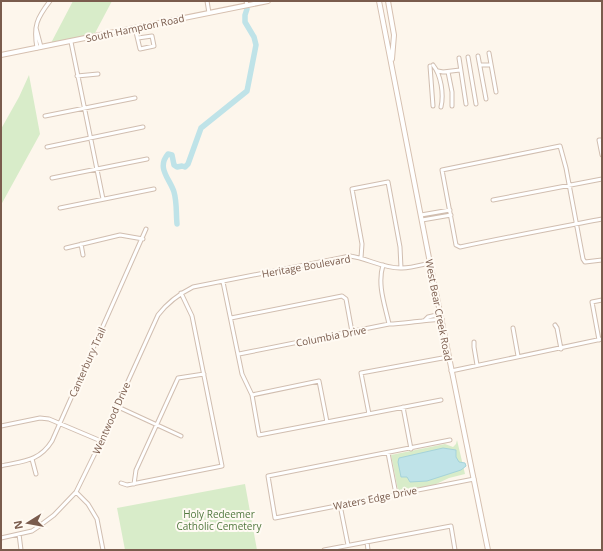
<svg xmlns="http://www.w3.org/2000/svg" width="603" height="551" viewBox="0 0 603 551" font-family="'Open Sans',sans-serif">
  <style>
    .green { fill: #d8ecc9 }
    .water { fill: #bfe3e8; stroke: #a5d3da }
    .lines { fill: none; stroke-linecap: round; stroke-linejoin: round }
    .river { stroke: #bfe3e8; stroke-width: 5.5 }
    .street-casing { stroke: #d1beb0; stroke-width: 5 }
    .secondary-casing { stroke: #d6c0b0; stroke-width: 6 }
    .street { stroke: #fff; stroke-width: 3 }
    .secondary { stroke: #fff; stroke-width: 4 }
    .labels { text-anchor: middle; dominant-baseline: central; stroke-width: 4; stroke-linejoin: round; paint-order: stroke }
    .street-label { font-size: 10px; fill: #7a5c4d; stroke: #fffaf3 }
    .park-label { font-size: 10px; fill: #537a41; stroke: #fffaf3 }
  </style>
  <rect width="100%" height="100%" fill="#fdf6ec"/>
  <!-- green -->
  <path class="green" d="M 73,1 L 112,1 L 94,35 L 51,43 Z
    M 29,75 L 40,134 L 1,205 L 1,129 L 19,97 Z
    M 457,440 L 465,474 L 449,478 L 434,485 L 400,491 L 398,490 L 391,455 L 445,444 L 453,447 L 456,444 Z
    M 245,484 L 257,550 L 125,550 L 117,508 Z"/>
  <!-- water -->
  <path class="water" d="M 443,448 L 456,450 L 456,457 L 459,462 L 465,463 L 466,466 L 461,470 L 427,481 L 410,482 L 407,477 L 401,477 L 398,462 L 399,458 Z"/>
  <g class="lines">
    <!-- river -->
    <path class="river" d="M 251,2 L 251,1
      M 177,224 C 176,214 177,202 174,192 C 170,179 156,168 168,154 L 172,155 L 174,165 L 177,167 L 182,166 L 185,167 L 188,164 L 201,128 L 247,91 L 256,45 L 254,37 L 245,22 L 245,15 L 247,9"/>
    <defs>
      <path id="street" d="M 207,1 L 209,13
        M 246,1 L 247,5
        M 36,28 L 41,47
        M 135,28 L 140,49 L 154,46 L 152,36 L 138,38
        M 71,42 L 103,199
        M 37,48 C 33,26 37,18 50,1
        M 489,53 L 496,92
        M 478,56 L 486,99
        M 468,57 L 476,104
        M 459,58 L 466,104
        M 433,65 C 441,75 444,94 441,107
        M 481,65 L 491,65
        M 430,66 L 433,106
        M 438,71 L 443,72 L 460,70
        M 448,72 L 452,92 L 452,106
        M 77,76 L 98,74
        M 45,116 L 135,98
        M 602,140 L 599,140 L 602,155
        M 47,147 L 143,127
        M 52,178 L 147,159
        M 493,200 L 602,179
        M 60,208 L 154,189
        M 421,215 L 450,210
        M 602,219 C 555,228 507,237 460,247 L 456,245 L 442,170 L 560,146 L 566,168 L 583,259 L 585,262 L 602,260
        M 422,220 L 451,215
        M 81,244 L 83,255
        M 66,248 L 120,235 L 143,239
        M 361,258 L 362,244 L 352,189 L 388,182 L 400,247 L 401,268
        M 383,265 C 377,285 385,305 389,324
        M 223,282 L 242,374 L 252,395 L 259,435 L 441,400
        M 231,318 L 342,296 L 346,299 L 352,332
        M 425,320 L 428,317 L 441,314
        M 555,325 L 557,328 L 561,349
        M 513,328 L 518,356
        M 599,340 L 592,302 L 602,300
        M 474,342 L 474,347 L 477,365
        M 239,354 L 389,324 C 400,324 411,322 422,321 C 428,320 435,320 442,319
        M 451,371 L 602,339
        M 252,395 L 319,381 L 327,422
        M 116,406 L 181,436
        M 403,407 L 411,449
        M 369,414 L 361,373 L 448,357
        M 1,426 L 40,418 L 49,419 L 101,441
        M 450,440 L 268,476 L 275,518 L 474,479
        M 388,453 L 396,494
        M 32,459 L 36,474
        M 1,466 C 22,461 39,462 52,441 L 146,229
        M 121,483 L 127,485 L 222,466 L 192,316 L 181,293
        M 134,484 L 136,470 L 178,378 L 204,374
        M 76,492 L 88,504 L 97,519 L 103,550
        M 340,505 L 348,545
        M 19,534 L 21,550
        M 1,538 L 32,531 L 38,527 L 54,515 L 76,492 L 101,441 L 158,315 C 168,302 179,294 193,287 L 350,256 C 367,258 384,269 402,268 C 411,268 421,265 430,263
        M 367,542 L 368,550
        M 324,550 L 451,526 L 455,550"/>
      <path id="secondary" d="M 379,1 L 430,263 L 488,550
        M 388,1 L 394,35 L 392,59
        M 1,55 L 268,1"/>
    </defs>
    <!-- street casing -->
    <use href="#street" class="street-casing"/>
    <!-- secondary casing -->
    <use href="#secondary" class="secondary-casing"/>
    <!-- street -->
    <use href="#street" class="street"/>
    <!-- secondary -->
    <use href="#secondary" class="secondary"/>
  </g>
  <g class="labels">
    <!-- street labels -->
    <g class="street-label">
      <text transform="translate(135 28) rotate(-12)">South Hampton Road</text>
      <text transform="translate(306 266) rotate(-10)">Heritage Boulevard</text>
      <text transform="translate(439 310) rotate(79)">West Bear Creek Road</text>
      <text transform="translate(331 336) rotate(-11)">Columbia Drive</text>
      <text transform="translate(87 362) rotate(-66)">Canterbury Trail</text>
      <text transform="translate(111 418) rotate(-66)">Wentwood Drive</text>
      <text transform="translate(375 498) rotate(-11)">Waters Edge Drive</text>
    </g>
    <!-- park labels -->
    <g class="park-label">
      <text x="219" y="514">Holy Redeemer<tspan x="219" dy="12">Catholic Cemetery</tspan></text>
    </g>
  </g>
  <!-- border -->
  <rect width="603" height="551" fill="none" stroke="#7a5c4d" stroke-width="4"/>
  <!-- north arrow -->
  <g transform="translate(28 523) rotate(259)" stroke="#fffaf3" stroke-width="3" paint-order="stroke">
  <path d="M0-3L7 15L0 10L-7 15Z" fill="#7a5c4d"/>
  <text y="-6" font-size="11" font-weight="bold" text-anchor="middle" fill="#7a5c4d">N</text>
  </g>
</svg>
